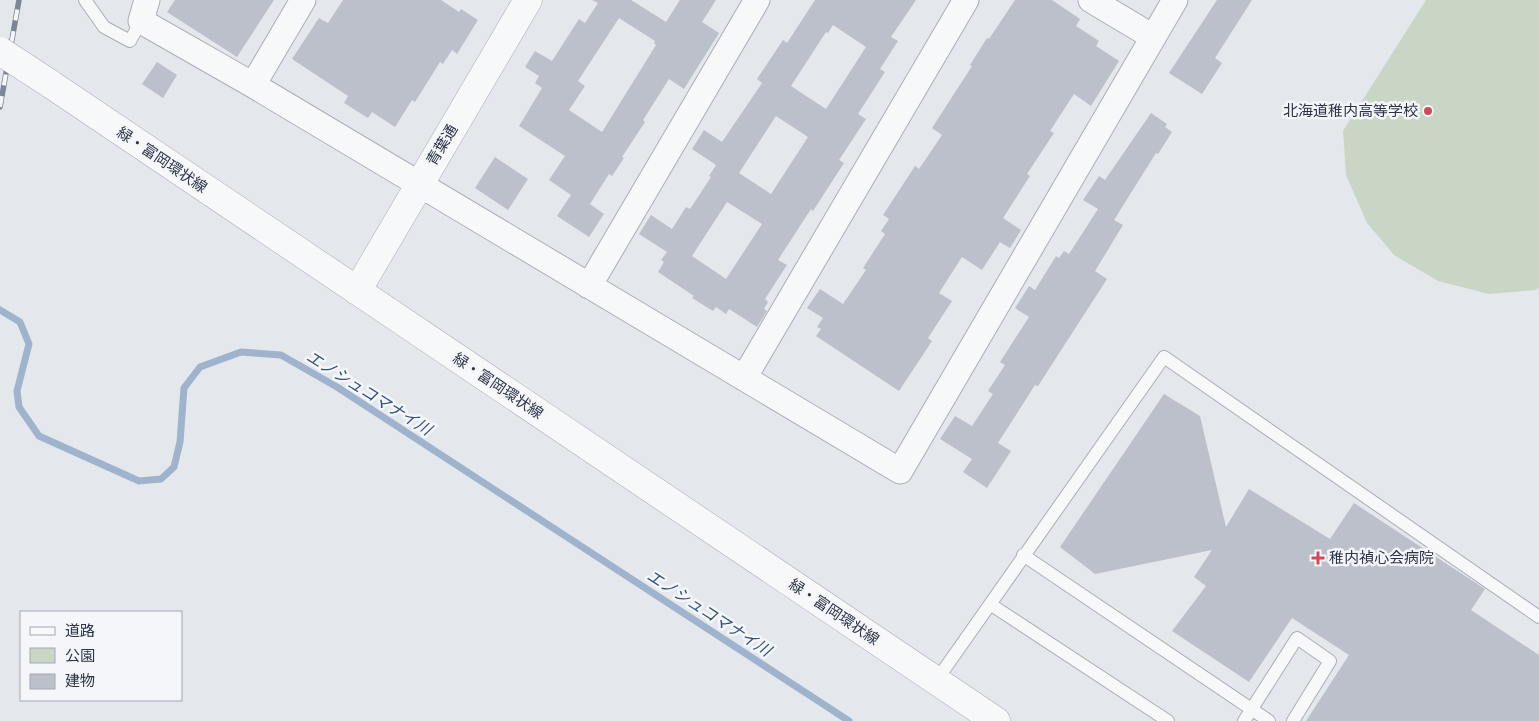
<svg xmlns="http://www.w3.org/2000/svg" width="1539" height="721" viewBox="0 0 1539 721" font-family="Figtree,'Noto Sans JP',sans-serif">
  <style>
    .green { fill: #c9d6c5 }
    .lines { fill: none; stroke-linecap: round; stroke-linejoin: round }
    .stream { stroke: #9fb4cc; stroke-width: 7 }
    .building { fill: #bbc0ca; fill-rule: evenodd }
    .service-casing { stroke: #a9aeb7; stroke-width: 14 }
    .minor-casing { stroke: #a9aeb7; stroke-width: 27 }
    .tertiary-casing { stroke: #a9aeb7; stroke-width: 29 }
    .service { stroke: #f7f8fa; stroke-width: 12 }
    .minor { stroke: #f7f8fa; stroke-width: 25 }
    .tertiary { stroke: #f7f8fa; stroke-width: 28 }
    .rail-casing { stroke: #7d8696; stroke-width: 5.5 }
    .rail { stroke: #f4f6f9; stroke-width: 4; stroke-dasharray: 11; stroke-linecap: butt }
    .tertiary-bridge-casing { stroke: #a9aeb7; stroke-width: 29; stroke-linecap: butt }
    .tertiary-bridge { stroke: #f7f8fa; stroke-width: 28 }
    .poi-dot { fill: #d1495b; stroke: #f4f6f9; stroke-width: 2 }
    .labels { text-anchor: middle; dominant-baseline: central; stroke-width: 5; stroke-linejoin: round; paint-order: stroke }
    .poi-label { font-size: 15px; fill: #2b3445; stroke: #f4f6f9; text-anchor: end }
    .street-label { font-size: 15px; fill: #2b3445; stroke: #f4f6f9 }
    .water-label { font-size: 16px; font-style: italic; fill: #34527a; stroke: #f4f6f9 }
  </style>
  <rect width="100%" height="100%" fill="#e4e7ec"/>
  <!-- green -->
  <path class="green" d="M 1426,0 L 1539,0 L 1539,288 L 1535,290 L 1489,294 L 1438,281 L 1394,255 L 1367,223 L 1346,175 L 1343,131 Z"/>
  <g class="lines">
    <!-- stream -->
    <path class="stream" d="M 0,310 L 20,322 L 29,344 L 17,391 L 19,407 L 39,436 L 139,481 L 161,479 L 174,467 L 180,442 L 184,388 L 200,367 L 241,352 L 281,355 L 337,387 L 849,721"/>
  </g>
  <!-- building -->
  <path class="building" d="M 175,0 L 274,0 L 237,57 L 167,12 Z
    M 343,0 L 441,0 L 459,12 L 461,9 L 478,20 L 457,54 L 452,50 L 443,64 L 440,62 L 415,102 L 412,100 L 395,127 L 372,112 L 368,118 L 344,103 L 348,96 L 292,59 L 319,18 L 328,23 Z
    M 592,0 L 631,0 L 666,22 L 680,0 L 716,0 L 702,22 L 719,33 L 684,89 L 669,79 L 643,120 L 645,122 L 622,157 L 624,158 L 612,176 L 609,174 L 590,204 L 604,214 L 589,237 L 557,216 L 571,195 L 549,180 L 565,156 L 519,126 L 542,88 L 535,83 L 539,76 L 525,67 L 535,51 L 552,61 L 579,19 L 585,23 L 598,3 ZM 619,18 L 655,41 L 654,43 L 656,45 L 602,132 L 569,110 L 585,86 L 578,81 Z
    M 815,0 L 916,0 L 891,37 L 898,41 L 880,69 L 885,72 L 858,114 L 866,119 L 839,160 L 844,163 L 813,211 L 811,209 L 778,260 L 787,265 L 765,299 L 768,302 L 764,309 L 767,311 L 757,327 L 729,309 L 726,314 L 716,307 L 713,311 L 692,298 L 694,296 L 658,272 L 664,262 L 661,260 L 667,252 L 639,234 L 651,215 L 672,229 L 686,207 L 690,209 L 711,177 L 709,176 L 716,165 L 692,149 L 704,130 L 722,142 L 762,83 L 757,79 L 783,40 L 787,43 ZM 833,25 L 866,47 L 826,109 L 791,86 L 826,32 L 828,33 ZM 776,116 L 808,137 L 771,194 L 739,173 ZM 727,202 L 762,224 L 726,279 L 692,256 Z
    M 1015,0 L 1052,0 L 1080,19 L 1076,26 L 1099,41 L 1096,46 L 1119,61 L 1091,106 L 1074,94 L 1050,131 L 1054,133 L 1027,174 L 1030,176 L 1003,218 L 1021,230 L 1010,248 L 1000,242 L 982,270 L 962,257 L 939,293 L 952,301 L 928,338 L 932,341 L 899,391 L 816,336 L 821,329 L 817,327 L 823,318 L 807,308 L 820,289 L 843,304 L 866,270 L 863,268 L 885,234 L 881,231 L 889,219 L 883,215 L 915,166 L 919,169 L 942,135 L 932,128 L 972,66 L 970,65 L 987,38 L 989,39 Z
    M 1217,0 L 1252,0 L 1215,58 L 1222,63 L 1202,94 L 1169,73 Z
    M 157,62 L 177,75 L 163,98 L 142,84 Z
    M 1151,113 L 1167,124 L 1165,127 L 1172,132 L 1158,154 L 1156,153 L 1114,220 L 1123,225 L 1095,271 L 1107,279 L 1038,386 L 1035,385 L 998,443 L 1011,451 L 987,488 L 963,472 L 972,459 L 940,439 L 955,416 L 972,426 L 993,394 L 988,391 L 1005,365 L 1000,362 L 1029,317 L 1015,308 L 1029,286 L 1035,290 L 1056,256 L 1059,258 L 1064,251 L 1069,254 L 1098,209 L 1083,200 L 1099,176 L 1105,180 Z
    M 495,157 L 528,179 L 508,210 L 475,188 Z
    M 1164,394 L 1200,416 L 1226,527 L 1249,489 L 1330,539 L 1354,503 L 1485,589 L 1471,610 L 1539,655 L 1539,721 L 1306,721 L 1349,655 L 1292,618 L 1249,682 L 1172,631 L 1206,586 L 1194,577 L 1212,550 L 1095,574 L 1060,547 Z"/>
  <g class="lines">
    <defs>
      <path id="service" d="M 85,0 L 104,27 L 130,41 L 141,21
        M 1023,555 L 1269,721
        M 990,604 L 1168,721
        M 936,681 L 1164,357 L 1539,617
        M 1244,721 L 1297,638 L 1330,661 L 1293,721"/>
      <path id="minor" d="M 147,0 L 141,21 L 253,85 L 900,471 L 1175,0
        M 1091,0 L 1153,37
        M 253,85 L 303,0
        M 589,286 L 757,0
        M 744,378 L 966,0"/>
      <path id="tertiary" d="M 49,83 L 996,721
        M 357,291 L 528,0"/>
    </defs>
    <!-- service casing -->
    <use href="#service" class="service-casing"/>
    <!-- minor casing -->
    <use href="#minor" class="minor-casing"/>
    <!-- tertiary casing -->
    <use href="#tertiary" class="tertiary-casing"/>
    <!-- service -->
    <use href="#service" class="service"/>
    <!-- minor -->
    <use href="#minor" class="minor"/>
    <!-- tertiary -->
    <use href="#tertiary" class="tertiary"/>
    <defs>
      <path id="rail" d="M 0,107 L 19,0"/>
    </defs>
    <!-- rail casing -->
    <use href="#rail" class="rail-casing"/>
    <!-- rail -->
    <use href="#rail" class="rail"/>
    <defs>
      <path id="tertiary-bridge" d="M 0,51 L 49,83"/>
    </defs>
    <!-- tertiary-bridge casing -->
    <use href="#tertiary-bridge" class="tertiary-bridge-casing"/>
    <!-- tertiary-bridge -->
    <use href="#tertiary-bridge" class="tertiary-bridge"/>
  </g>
  <!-- markers -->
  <g class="poi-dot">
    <circle cx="1428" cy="111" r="5"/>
    <path d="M1315.5 550.5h5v5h5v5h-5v5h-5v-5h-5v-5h5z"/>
  </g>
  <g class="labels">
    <!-- poi labels -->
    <g class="poi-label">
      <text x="1418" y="111">北海道稚内高等学校</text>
      <text x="1329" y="558" text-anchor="start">稚内禎心会病院</text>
    </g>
    <!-- street labels -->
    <g class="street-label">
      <text transform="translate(442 145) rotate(-59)">青葉通</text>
      <text transform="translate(162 160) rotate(34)">緑・富岡環状線</text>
      <text transform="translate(498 386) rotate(34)">緑・富岡環状線</text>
      <text transform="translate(834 612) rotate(34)">緑・富岡環状線</text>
    </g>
    <!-- water labels -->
    <g class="water-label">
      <text transform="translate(369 393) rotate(32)">エノシュコマナイ川</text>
      <text transform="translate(709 613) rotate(33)">エノシュコマナイ川</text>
    </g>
  </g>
  <!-- legend -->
  <rect x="20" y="611" width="162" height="90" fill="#f4f6f9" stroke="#a4a8b1"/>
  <rect x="30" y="627" width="25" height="8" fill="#f7f8fa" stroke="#a4a8b1"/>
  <text x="65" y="636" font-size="15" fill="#2b3445">道路</text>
  <rect x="30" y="648" width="25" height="15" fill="#c9d6c5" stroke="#a4a8b1"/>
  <text x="65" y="661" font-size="15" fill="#2b3445">公園</text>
  <rect x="30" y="674" width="25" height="15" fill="#bbc0ca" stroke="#a4a8b1"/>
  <text x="65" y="686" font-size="15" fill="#2b3445">建物</text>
</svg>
